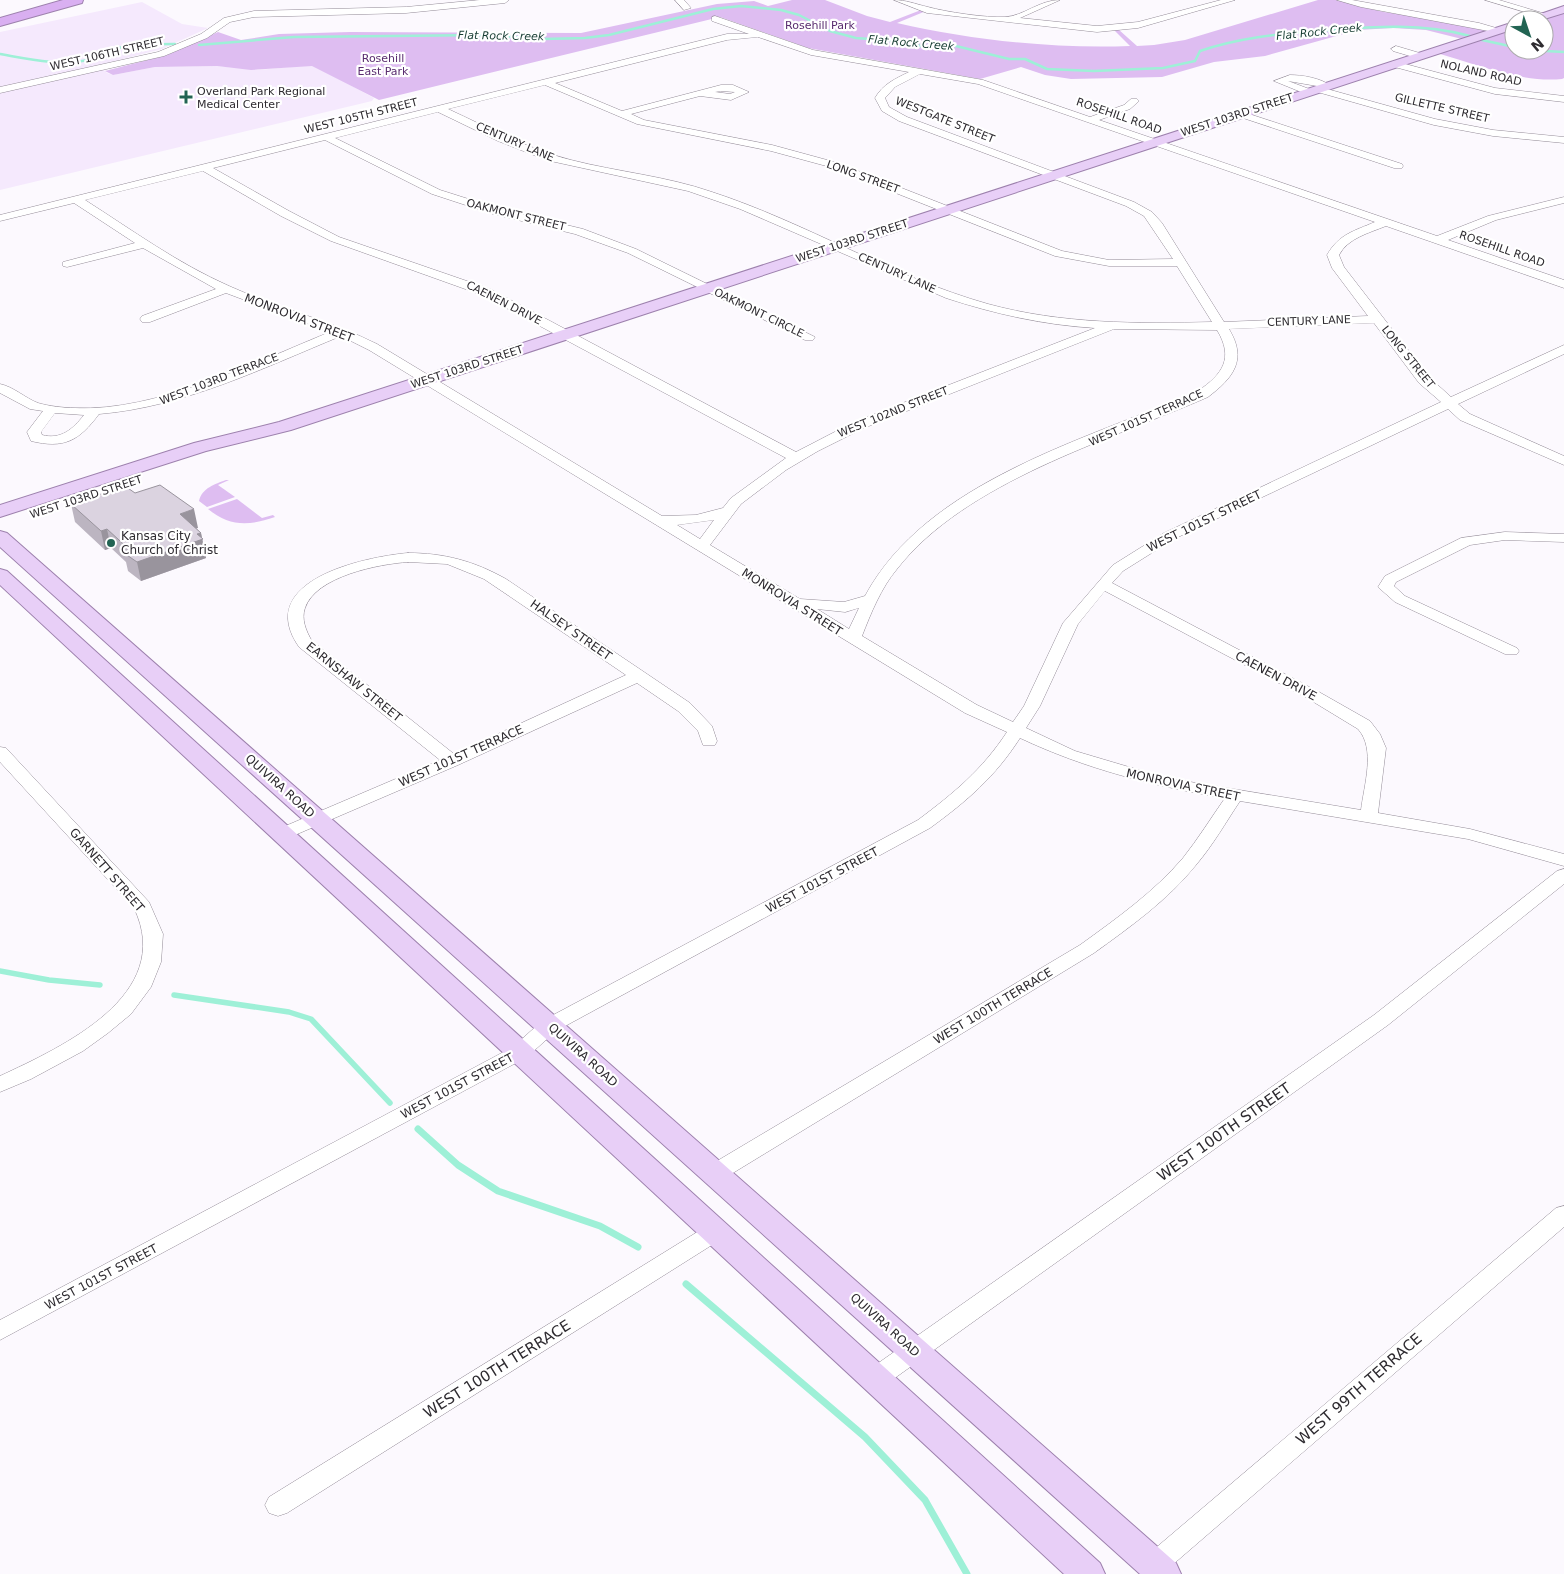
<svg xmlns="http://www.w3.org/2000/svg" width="1564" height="1574" viewBox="0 0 1564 1574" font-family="'DejaVu Sans',sans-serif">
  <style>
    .built { fill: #f5e9fd }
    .green { fill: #debdf1 }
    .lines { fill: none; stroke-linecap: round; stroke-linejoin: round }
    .stream-far2 { stroke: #9ef0d7; stroke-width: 2.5 }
    .stream-far1 { stroke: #9ef0d7; stroke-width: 5.5 }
    .stream { stroke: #9ef0d7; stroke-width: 7 }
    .minor-casing { stroke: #948c98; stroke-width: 1 }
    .major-casing { stroke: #9d81ad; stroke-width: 2 }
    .highway-casing { stroke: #9d81ad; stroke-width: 2 }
    .minor { fill: #fff; fill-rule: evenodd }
    .major { fill: #e8cff7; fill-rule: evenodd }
    .highway { fill: #d9aff1; fill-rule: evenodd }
    .wall { fill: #bcb5c1 }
    .shaded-wall { fill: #99949d }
    .building { fill: #dbd3e0; stroke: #99949d }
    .poi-dot { fill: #226453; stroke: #fff; stroke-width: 2 }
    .labels { text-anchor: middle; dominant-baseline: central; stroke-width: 4.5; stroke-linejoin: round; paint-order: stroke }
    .far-park-label { font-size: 11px; fill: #592c6f; stroke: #fff }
    .far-water-label { font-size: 11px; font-style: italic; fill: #163c32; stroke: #fff }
    .far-street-label { font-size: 11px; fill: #2e2b30; stroke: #fff }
    .far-poi-label { font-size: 11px; fill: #2e2b30; stroke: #fff; text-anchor: start }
    .street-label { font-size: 12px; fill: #2e2b30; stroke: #fff }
    .poi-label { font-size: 12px; fill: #2e2b30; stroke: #fff; text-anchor: start }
    .near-street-label { font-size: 15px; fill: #2e2b30; stroke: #fff }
  </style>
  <rect width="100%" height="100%" fill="#fcf9fe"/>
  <!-- built -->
  <path class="built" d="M 142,2 L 182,24 L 208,28 L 162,49 L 99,65 L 107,73 L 113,75 L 155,67 L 217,66 L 258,70 L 313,65 L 374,98 L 372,101 L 0,190 L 0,32 Z"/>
  <!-- green -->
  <path class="green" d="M 792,0 L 825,0 L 867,16 L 890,22 L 921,10 L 926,11 L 897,23 C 970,40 1055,49 1130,46 L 1114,30 L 1118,29 L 1137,46 L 1154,45 L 1185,40 L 1318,0 L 1336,0 L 1384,12 L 1476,25 L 1488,31 L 1462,39 L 1426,30 L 1393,28 L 1358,30 L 1265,56 L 1214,62 L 1162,77 L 1071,79 L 1045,75 L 1021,67 L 980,79 L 808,48 L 720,17 L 379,100 L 312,66 L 251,70 L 217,66 L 155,67 L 113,75 L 105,71 L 167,55 L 218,32 L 241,40 L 279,34 L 350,32 L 581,33 L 717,4 L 754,1 L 768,6 Z
    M 1564,11 L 1564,78 L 1562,79 C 1520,83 1476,64 1437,53 L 1514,28 L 1514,50 L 1544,50 L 1544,20 L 1537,20 Z
    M 226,480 L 229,480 L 218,485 L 235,497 L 207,507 L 199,501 C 202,488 215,484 226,480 Z
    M 237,499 L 262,518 L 273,515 L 275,517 C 249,526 230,527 208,509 Z"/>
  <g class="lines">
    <!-- stream-far2 -->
    <path class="stream-far2" d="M 1482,40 L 1514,47
      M 199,45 L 294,37 L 486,35 L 542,39 L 585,38 L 609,35 L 713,9 L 741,6 L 781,10 L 799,15 L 830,31 L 856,38 L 898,41 L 920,46 L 956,46 L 1009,59 L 1025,59 L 1047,69 L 1094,71 L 1163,68 L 1195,61 L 1200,51 C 1238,38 1277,34 1317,31 C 1370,27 1419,22 1470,36
      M 1527,50 L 1564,52
      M 0,54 C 29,59 59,66 89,60 C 97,58 102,52 109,50 C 130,44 154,44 175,44"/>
    <!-- stream-far1 -->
    <path class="stream-far1" d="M 0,971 L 49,980 L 100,985
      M 174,995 L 289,1012 L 311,1019 L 390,1103"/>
    <!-- stream -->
    <path class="stream" d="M 418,1129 L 458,1165 L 498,1191 L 600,1226 L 638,1247
      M 686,1284 L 865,1437 L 925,1500 L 967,1574"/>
    <defs>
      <path id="minor" d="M 480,0 L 509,0 L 505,3 L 406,13 L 254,17 L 230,22 L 207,38 L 164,56 L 0,93 L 0,87 L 158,52 L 201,34 L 224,18 L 254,11 L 406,7 Z
        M 675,0 L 684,0 L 691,8 L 684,10 Z
        M 894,0 C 906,0 915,4 928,7 C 946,12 986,18 1005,17 C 1024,16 1039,0 1060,0 L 1020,18 L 1097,26 L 1138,22 L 1221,0 L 1235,0 L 1138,28 L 1097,32 L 927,13 Z
        M 1337,0 L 1352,0 L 1479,23 L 1503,30 L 1499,33 L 1361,7 Z
        M 1485,0 L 1499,0 L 1549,15 L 1545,18 Z
        M 715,16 L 813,50 L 983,80 L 1090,117 L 1124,105 L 1131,99 L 1137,99 L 1139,101 L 1130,109 L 1099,120 L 1437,236 L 1488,216 L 1564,197 L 1564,203 L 1496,220 L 1448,240 L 1564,280 L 1564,288 L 1386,226 C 1369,233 1348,238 1339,255 L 1344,267 L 1429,377 L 1451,397 L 1564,345 L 1564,354 L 1458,404 L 1470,414 L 1564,456 L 1564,465 L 1460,420 L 1448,409 L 1174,539 L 1123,571 L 1112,583 L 1319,692 L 1370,721 L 1380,734 L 1386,748 L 1378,813 L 1470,829 L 1564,854 L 1564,866 L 1468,839 L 1240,801 C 1226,822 1213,845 1196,865 C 1168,900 1130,927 1094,953 L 723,1179 L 715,1181 L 707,1179 L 704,1173 L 707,1167 L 1080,945 C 1116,919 1154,892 1183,858 C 1198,839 1211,818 1225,798 C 1153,786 1086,769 1020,738 C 995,777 967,801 930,828 L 556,1031 L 527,1057 L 0,1340 L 0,1320 L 513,1047 L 542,1021 L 918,820 C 954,793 982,770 1007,732 L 965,713 L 369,350 L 341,336 C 263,368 184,407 99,414 C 79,441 64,449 31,441 L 27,432 L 43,411 L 30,409 L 0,393 L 0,384 C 14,387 25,398 38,403 C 48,406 64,408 75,408 C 156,412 256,362 330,332 L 226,293 L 150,322 L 142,322 L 140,319 L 142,316 L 216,289 L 143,248 L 67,267 L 63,266 L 63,262 L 135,243 L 74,203 L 0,221 L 0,215 L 727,34 L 749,34 L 712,21 L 712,17 ZM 758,37 L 811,55 L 909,72 C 895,79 883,84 875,98 L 882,111 L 899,121 L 1126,206 L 1144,216 L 1173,259 L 1109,260 L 1062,251 L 838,163 L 772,145 L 644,120 L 631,114 L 700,96 L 731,100 L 749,92 L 733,85 L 721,85 L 622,111 L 555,83 L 727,40 ZM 920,74 L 978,84 L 1375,222 C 1354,231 1339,234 1327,255 L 1332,268 L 1368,316 L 1224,322 L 1162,223 L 1152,212 L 1134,202 L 907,117 L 889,107 L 885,98 L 895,87 ZM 545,85 L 637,124 L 771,151 L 830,167 L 1055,256 L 1109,266 L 1177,266 L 1212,322 C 1138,324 1061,324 988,304 C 892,277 807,223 712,192 C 666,176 618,172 571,160 C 528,149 489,128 448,109 ZM 721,91 L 735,92 L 730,94 L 715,92 ZM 438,112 L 498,141 L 546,160 L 688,191 L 740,209 L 946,298 C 995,314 1044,325 1095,328 L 854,422 L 796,452 L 490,289 L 339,237 L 289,211 L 213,168 L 325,140 L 432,194 L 493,214 L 575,234 L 628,253 L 805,340 L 813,340 L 815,337 L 636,249 L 583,229 L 500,209 L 440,190 L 335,138 ZM 203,171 L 281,216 L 331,241 L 482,295 L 786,458 L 731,498 L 723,508 L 696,515 L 662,516 L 377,344 C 329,320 277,308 229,286 C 177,263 132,230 85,200 ZM 1374,323 L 1419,383 L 1441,402 L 1164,533 L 1113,565 L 1063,623 L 1024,706 L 1013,722 L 977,705 L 862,636 C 871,613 881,588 897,569 C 966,481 1108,441 1208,397 C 1233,378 1248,360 1229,329 ZM 1114,329 L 1217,330 C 1234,358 1223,374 1198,391 C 1086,440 927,481 865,596 L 844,602 L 800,599 L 710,545 L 741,504 L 786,470 L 818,451 L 864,428 ZM 55,413 L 84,415 C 73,429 61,440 42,435 L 41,432 ZM 714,520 L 700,539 L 677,525 ZM 1105,591 L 1307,698 L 1358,729 C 1376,749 1364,785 1361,810 L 1166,778 L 1075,751 L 1026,728 L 1040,706 L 1078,624 ZM 859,608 L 849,629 L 817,609 L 845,612 Z
        M 1396,46 L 1423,54 L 1425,56 L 1420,59 L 1393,51 L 1391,49 Z
        M 1394,61 L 1495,88 L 1564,96 L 1564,102 L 1495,94 L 1391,66 L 1389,64 Z
        M 1290,75 C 1302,75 1321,78 1331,86 L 1327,89 L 1435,119 L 1493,130 L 1564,137 L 1564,143 L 1493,136 L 1434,125 L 1314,91 L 1312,89 L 1317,86 L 1288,81 L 1312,90 L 1312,94 L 1306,94 L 1274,81 Z
        M 1240,111 L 1402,164 L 1403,166 L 1402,168 L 1394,168 L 1237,116 L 1235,114 Z
        M 1505,532 L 1564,534 L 1564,542 L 1505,540 L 1470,545 L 1396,582 L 1394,586 L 1405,596 L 1517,648 L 1519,651 L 1517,654 L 1505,654 L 1395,602 L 1378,587 L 1385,576 L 1461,538 Z
        M 408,553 C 444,553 474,561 506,579 L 690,703 L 712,726 L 717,741 L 715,745 L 703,745 L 698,731 L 678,711 L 637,683 L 458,765 L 288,838 L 276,838 L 273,834 L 276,830 L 440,760 L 299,647 C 253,581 363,557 408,553 ZM 408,562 L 447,564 L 484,579 L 626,675 L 454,754 L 312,641 C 306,631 301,619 305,608 C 316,576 379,564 408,562 Z
        M 0,747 L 6,748 L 149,902 L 163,934 L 161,962 L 151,987 L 131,1014 L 108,1033 L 83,1051 L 31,1079 L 0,1092 L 0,1076 C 62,1047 176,995 134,908 L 0,762 Z
        M 1564,869 L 1564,884 L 1388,1025 L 885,1385 L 876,1388 L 867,1385 L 864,1378 L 867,1371 L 1374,1015 L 1557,871 Z
        M 1564,1206 L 1564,1227 L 1163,1573 L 1145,1573 L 1141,1565 L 1145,1557 L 1556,1208 Z
        M 715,1223 L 723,1226 L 726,1232 L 723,1238 L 287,1513 L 278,1516 L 269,1513 L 265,1505 L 269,1497 L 707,1226 Z"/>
      <path id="major" d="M 1564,6 L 1564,13 L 1541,20 L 1523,20 Z
        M 1514,22 L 1514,29 L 291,430 L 206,451 L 0,517 L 0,505 L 194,443 L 279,422 Z
        M 0,531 L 7,533 L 1176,1563 L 1181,1574 L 1140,1574 L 0,547 Z
        M 0,569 L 7,571 L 1100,1563 L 1105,1574 L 1064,1574 L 0,585 Z"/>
      <path id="highway" d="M 63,0 L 83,0 L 82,3 L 0,26 L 0,18 Z"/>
    </defs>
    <!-- minor casing -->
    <use href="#minor" class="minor-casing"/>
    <!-- major casing -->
    <use href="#major" class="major-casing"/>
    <!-- highway casing -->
    <use href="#highway" class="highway-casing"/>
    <!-- minor -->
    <use href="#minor" class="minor"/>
    <!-- major -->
    <use href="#major" class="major"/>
    <!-- highway -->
    <use href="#highway" class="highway"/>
  </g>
  <!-- wall -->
  <path class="wall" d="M 135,493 L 198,528 L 196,528 L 201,533 L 206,558 L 141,581 L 128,571 L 126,562 L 111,548 L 105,550 L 75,522 L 71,504 Z"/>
  <!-- shaded-wall -->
  <path class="shaded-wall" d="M 194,509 L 198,528 L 183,532 L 180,514 Z
    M 107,529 L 111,548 L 105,550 L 101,531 Z
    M 201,533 L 206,558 L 141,581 L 137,562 L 197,534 Z"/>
  <!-- building -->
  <path class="building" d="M 160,485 L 194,509 L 180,514 L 201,533 L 197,534 L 203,539 L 137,562 L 124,553 L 130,550 L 107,529 L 101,531 L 71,504 L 125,486 L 135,493 Z"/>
  <!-- markers -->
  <g class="poi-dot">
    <path d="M183.5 89.5h5v5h5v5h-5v5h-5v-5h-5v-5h5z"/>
    <circle cx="111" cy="543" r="5"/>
  </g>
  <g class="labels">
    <!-- far-park labels -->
    <g class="far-park-label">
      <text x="820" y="25">Rosehill Park</text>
      <text x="383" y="58">Rosehill<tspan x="383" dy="13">East Park</tspan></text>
    </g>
    <!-- far-water labels -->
    <g class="far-water-label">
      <text transform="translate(1319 32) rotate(-6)">Flat Rock Creek</text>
      <text transform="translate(501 36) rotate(1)">Flat Rock Creek</text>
      <text transform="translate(911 43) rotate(5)">Flat Rock Creek</text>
    </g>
    <!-- far-street labels -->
    <g class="far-street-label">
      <text transform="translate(107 54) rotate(-13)">WEST 106TH STREET</text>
      <text transform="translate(1481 73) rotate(13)">NOLAND ROAD</text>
      <text transform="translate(1442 108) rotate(13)">GILLETTE STREET</text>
      <text transform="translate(1237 115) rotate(-18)">WEST 103RD STREET</text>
      <text transform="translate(361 116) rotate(-14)">WEST 105TH STREET</text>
      <text transform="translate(1119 116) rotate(19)">ROSEHILL ROAD</text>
      <text transform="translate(945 120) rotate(22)">WESTGATE STREET</text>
      <text transform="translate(515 142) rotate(23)">CENTURY LANE</text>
      <text transform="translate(863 177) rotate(20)">LONG STREET</text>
      <text transform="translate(516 215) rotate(14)">OAKMONT STREET</text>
      <text transform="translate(852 241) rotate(-18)">WEST 103RD STREET</text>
      <text transform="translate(1502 249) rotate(19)">ROSEHILL ROAD</text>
      <text transform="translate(897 273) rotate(24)">CENTURY LANE</text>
      <text transform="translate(504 303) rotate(27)">CAENEN DRIVE</text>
      <text transform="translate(759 313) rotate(26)">OAKMONT CIRCLE</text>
      <text transform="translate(1309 321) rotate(-2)">CENTURY LANE</text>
      <text transform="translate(1408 357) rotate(51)">LONG STREET</text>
      <text transform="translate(467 367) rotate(-18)">WEST 103RD STREET</text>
      <text transform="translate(219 379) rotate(-21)">WEST 103RD TERRACE</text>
      <text transform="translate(893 412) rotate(-22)">WEST 102ND STREET</text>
      <text transform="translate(1146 418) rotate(-24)">WEST 101ST TERRACE</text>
      <text transform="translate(86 497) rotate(-18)">WEST 103RD STREET</text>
    </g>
    <!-- far-poi labels -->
    <g class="far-poi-label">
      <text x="197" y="91">Overland Park Regional<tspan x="197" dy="13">Medical Center</tspan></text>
    </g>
    <!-- street labels -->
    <g class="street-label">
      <text transform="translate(299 318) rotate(21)">MONROVIA STREET</text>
      <text transform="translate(1204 521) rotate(-26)">WEST 101ST STREET</text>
      <text transform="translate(792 602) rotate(32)">MONROVIA STREET</text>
      <text transform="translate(571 630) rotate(35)">HALSEY STREET</text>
      <text transform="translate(1276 676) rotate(28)">CAENEN DRIVE</text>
      <text transform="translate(354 682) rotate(39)">EARNSHAW STREET</text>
      <text transform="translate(461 756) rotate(-24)">WEST 101ST TERRACE</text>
      <text transform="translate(1183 785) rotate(12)">MONROVIA STREET</text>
      <text transform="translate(280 786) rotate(42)">QUIVIRA ROAD</text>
      <text transform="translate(107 870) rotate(49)">GARNETT STREET</text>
      <text transform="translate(822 880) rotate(-28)">WEST 101ST STREET</text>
      <text transform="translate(993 1006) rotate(-31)">WEST 100TH TERRACE</text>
      <text transform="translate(583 1055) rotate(42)">QUIVIRA ROAD</text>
      <text transform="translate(457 1086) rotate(-28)">WEST 101ST STREET</text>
      <text transform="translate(101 1277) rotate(-28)">WEST 101ST STREET</text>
      <text transform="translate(885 1325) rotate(42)">QUIVIRA ROAD</text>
    </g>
    <!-- poi labels -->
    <g class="poi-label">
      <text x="121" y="536">Kansas City<tspan x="121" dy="14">Church of Christ</tspan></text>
    </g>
    <!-- near-street labels -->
    <g class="near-street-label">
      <text transform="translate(1224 1132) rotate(-35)">WEST 100TH STREET</text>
      <text transform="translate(497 1369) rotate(-32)">WEST 100TH TERRACE</text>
      <text transform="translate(1359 1389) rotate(-41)">WEST 99TH TERRACE</text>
    </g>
  </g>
  <!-- north arrow -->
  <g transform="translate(1529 35) rotate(140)"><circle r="24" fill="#ffffff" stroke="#abaaac"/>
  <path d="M0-4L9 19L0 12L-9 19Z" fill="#226453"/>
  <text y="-8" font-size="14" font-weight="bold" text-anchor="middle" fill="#2e2b30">N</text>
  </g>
</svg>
